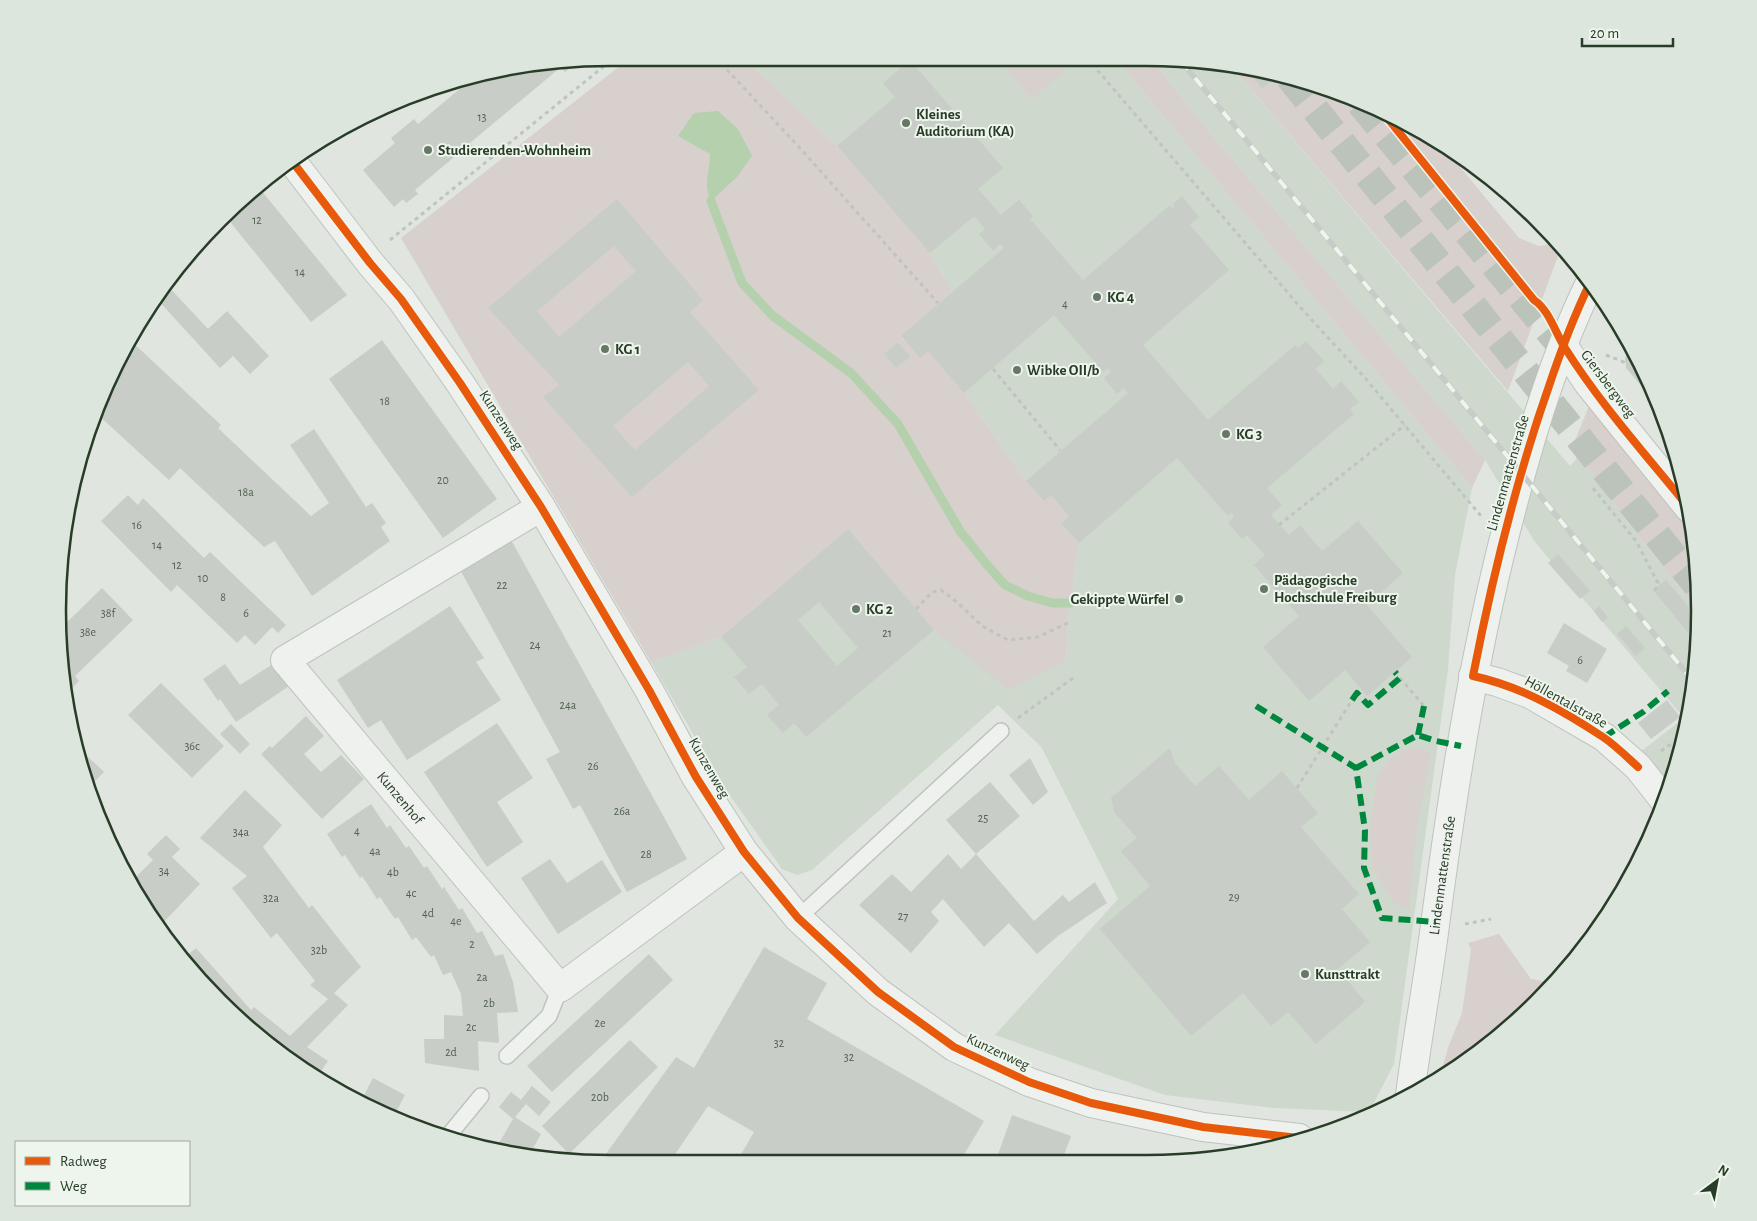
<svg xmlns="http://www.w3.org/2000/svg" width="1757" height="1221" viewBox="0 0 1757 1221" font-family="'Alegreya Sans',sans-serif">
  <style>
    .built { fill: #ced8cd }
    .green { fill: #d8d0cd; fill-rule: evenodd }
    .water { fill: #b4d0ad }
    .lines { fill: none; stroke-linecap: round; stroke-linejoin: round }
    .stream { stroke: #b4d0ad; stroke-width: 9 }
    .building { fill: #c8cdc7; fill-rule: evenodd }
    .highway-tunnel { stroke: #bbc3ba; stroke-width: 28; stroke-dasharray: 28 14; stroke-linecap: butt }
    .lane-casing { stroke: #bec3be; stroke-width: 18 }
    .street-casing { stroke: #bec3be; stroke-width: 30 }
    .path { stroke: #c0c4c0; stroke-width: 3; stroke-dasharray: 4 4; stroke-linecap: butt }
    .lane { stroke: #eef1ee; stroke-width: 15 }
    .street { stroke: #eef1ee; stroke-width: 28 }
    .rail-casing { stroke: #c8ccc8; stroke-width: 5.5 }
    .rail { stroke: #edf5ec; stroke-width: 4; stroke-dasharray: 11; stroke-linecap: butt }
    .quiet { stroke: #00873e; stroke-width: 6; stroke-dasharray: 12 6; stroke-linecap: butt }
    .cycleway-casing { stroke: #edf5ec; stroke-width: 11 }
    .cycleway { stroke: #e8590c; stroke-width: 8 }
    .poi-dot { fill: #687867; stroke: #edf5ec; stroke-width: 2 }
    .labels { text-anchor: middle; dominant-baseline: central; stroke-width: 4; stroke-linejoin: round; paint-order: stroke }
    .number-label { font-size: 12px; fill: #516250 }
    .poi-label { font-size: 15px; font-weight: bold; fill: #283d27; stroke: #edf5ec; text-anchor: start }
    .street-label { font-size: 15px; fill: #283d27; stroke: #edf5ec }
    .rim { fill: none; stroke: #283d27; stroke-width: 2.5 }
  </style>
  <rect width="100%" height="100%" fill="#e0e5df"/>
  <!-- built -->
  <path class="built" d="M 744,58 L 1115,58 L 1472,488 L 1455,575 L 1448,669 L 1394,1064 L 1369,1112 L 1274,1108 L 1165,1095 L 995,1035 L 1118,899 L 1042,748 L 998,705 L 812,870 L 797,875 L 782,869 L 726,790 L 651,662 L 721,637 L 848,529 L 1066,660 L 1068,623 L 1079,543 L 1061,523 L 1069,516 L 1044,501 L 1026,481 L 964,393 L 928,351 L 920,358 L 901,336 L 952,292 L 930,253 L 837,146 Z
    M 1150,58 L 1231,66 L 1570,466 L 1579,456 L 1667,573 L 1699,612 L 1689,719 L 1666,795 L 1635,756 L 1684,718 L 1535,542 L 1485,460 L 1223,148 Z"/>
  <!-- green -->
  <path class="green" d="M 630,58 L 744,58 L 837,146 L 930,253 L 952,292 L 901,337 L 920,357 L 928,351 L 964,393 L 1026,481 L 1044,501 L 1051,495 L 1069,516 L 1061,523 L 1079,543 L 1068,623 L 1066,660 L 1009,690 L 934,630 L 848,529 L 721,637 L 651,662 L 401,238 ZM 898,342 L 911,357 L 896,368 L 885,354 Z
    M 995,58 L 1057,58 L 1067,68 L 1032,99 Z
    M 1115,58 L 1150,58 L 1223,148 L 1485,460 L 1472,488 Z
    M 1231,66 L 1244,67 L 1262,89 L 1280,75 L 1325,87 L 1423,131 L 1446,150 L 1519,238 L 1539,246 L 1557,243 L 1561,248 L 1508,391 Z
    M 1589,406 L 1691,528 L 1699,612 L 1667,573 L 1579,456 L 1574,443 Z
    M 1420,748 L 1431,753 L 1417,827 L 1409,908 L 1401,907 L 1394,902 L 1372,868 L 1370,825 L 1377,779 L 1388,761 L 1402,750 Z
    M 1499,934 L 1531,979 L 1553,983 L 1537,1002 L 1483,1049 L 1440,1076 L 1449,1045 L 1462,1013 L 1471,949 L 1468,943 Z"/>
  <!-- water -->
  <path class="water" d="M 718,111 L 738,129 L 752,156 L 737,177 L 711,201 C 703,185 710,171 710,154 L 678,136 L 694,113 Z"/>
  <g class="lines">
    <!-- stream -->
    <path class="stream" d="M 711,201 L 742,283 L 773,316 L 851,373 L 898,424 L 960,531 L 988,566 L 1005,585 L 1028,596 L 1052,603 L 1071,603"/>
  </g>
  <!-- building -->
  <path class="building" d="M 910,60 L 1003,168 L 978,189 L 1001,215 L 1019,200 L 1033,216 L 1030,219 L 1083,280 L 1170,205 L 1172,208 L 1174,206 L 1173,204 L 1182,196 L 1199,217 L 1190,225 L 1229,270 L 1143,345 L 1208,420 L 1295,345 L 1298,348 L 1306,341 L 1324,361 L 1316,369 L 1333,389 L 1341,381 L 1359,402 L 1350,409 L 1354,414 L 1267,488 L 1282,505 L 1271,515 L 1289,535 L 1300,525 L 1322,551 L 1358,521 L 1403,573 L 1367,605 L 1412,657 L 1367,696 L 1345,670 L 1309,701 L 1263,647 L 1299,616 L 1254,565 L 1265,555 L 1247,535 L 1242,539 L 1228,523 L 1234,517 L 1231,513 L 1228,516 L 1177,458 L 1079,543 L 1061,523 L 1069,516 L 1051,495 L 1044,501 L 1026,481 L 1128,393 L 1124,388 L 1117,394 L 1104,378 L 1111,372 L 1108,368 L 1103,372 L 1054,315 L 964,393 L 928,351 L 920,358 L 901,336 L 1004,248 L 1000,244 L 993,251 L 979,234 L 985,229 L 974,216 L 930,253 L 837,146 L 895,97 L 883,83 Z
    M 577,62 L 565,72 L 561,67 L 470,143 L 473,146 L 461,156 L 459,153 L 415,190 L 418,194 L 406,203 L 403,199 L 394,207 L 363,170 L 395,143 L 391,138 L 414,119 L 418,124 L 476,75 Z
    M 1244,67 L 1254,68 L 1280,75 L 1262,89 Z
    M 260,189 L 347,295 L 311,322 L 227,218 Z
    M 617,199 L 703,300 L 690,312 L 759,390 L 632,497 L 543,397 L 559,385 L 488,308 ZM 614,246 L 636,271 L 559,337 L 537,311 ZM 688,362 L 709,386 L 635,450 L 613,426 Z
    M 167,285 L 208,329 L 227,311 L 269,356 L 250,374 L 233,356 L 220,368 L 157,299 Z
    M 129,339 L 221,425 L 218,428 L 311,516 L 329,503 L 290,445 L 314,429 L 366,507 L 372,503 L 386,523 L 381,527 L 390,541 L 312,596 L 275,541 L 264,547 L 180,468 L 169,480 L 96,413 L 100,399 Z
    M 382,340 L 497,499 L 443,538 L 329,379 Z
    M 898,342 L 911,357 L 896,368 L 884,354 Z
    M 1630,348 L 1658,399 L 1661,409 L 1626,368 L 1625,358 Z
    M 76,485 L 78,508 L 69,514 Z
    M 128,495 L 138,505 L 143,498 L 204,558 L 210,552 L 286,625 L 278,633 L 272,627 L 255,645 L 245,635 L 237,643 L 177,585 L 171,592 L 101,521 Z
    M 848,529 L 934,630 L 806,737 L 794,723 L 783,733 L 767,715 L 779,705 L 762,684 L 749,694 L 734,677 L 747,667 L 721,637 ZM 819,602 L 858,648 L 837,666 L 798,620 Z
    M 510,538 L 687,859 L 627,892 L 580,805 L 573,809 L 546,759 L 560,752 L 458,566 Z
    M 1558,554 L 1590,591 L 1580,599 L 1548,563 Z
    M 1666,580 L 1699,619 L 1696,642 L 1653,590 Z
    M 102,588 L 133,620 L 75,676 L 79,681 L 65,695 L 59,646 L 59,630 Z
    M 450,606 L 484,658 L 476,662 L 501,700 L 407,760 L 381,720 L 368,728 L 337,680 Z
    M 1599,606 L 1608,618 L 1602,622 L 1594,611 Z
    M 1564,623 L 1607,649 L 1587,683 L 1566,671 L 1569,666 L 1547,653 Z
    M 1626,626 L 1645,648 L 1636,656 L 1617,634 Z
    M 225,664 L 240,685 L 273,664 L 289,686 L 236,722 L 220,699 L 218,701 L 203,679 Z
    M 161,683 L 224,746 L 192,778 L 128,715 Z
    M 1667,700 L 1680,717 L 1651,739 L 1638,723 Z
    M 306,716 L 324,736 L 304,754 L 321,772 L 341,755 L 364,779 L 322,819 L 261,754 L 270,746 L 272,748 Z
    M 497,723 L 533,778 L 497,802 L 523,842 L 487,867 L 424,772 Z
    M 231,724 L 250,744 L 240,754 L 220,734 Z
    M 1170,748 L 1175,763 L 1195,786 L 1219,766 L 1249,800 L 1282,771 L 1318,813 L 1301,827 L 1359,894 L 1342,909 L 1370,942 L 1338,969 L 1365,1002 L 1316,1044 L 1288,1012 L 1271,1026 L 1243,993 L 1191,1036 L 1100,929 L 1150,886 L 1121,851 L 1137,838 L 1115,813 L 1111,798 Z
    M 84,753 L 104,772 L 91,785 L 81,757 Z
    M 1030,758 L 1048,792 L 1033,805 L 1009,775 Z
    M 990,782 L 1020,816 L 976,854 L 946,820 Z
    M 245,790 L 282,825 L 263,847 L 309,908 L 312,905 L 361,967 L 334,993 L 348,1005 L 307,1047 L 328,1061 L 317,1077 L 303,1070 L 219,1001 L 184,958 L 196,948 L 251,1010 L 254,1007 L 290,1036 L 328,999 L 310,985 L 315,981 L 277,933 L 271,938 L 232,888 L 247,876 L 200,838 Z
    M 371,804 L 387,828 L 390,825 L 406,848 L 409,846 L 424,868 L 427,866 L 442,889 L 444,887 L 459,910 L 462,908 L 477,933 L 482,931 L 495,956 L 503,954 L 513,982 L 518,1012 L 497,1013 L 499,1043 L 478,1041 L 479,1071 L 425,1063 L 424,1039 L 444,1039 L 444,1015 L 463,1016 L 461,994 L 451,972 L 443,975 L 434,955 L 431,957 L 416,937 L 412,940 L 398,917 L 395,919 L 380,897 L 377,899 L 362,876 L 360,878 L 345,855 L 342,857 L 327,834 Z
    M 166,835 L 180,849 L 172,857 L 200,884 L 159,927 L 151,918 L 130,883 L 153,860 L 147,854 Z
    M 948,854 L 961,869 L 976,854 L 1034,921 L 1063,895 L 1069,902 L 1095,882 L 1107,903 L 1058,936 L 1037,954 L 1009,923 L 984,947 L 943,899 L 931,912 L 939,921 L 911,953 L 859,905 L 892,874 L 911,892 Z
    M 550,859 L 567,883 L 602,860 L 622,892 L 558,934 L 521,878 Z
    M 764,947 L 827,983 L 807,1019 L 984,1121 L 959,1163 L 736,1163 L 754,1132 L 708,1106 L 669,1163 L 600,1162 L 676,1057 L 694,1068 Z
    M 649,954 L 673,980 L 552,1092 L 527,1066 Z
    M 630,1040 L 658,1067 L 569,1154 L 542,1126 Z
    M 373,1078 L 405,1095 L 393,1118 L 361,1101 Z
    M 532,1086 L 551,1102 L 539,1116 L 526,1104 L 515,1117 L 541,1134 L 529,1155 L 495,1150 L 513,1119 L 499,1107 L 511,1092 L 521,1100 Z
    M 1012,1115 L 1071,1136 L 1061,1163 L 995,1163 Z"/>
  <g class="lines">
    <!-- highway-tunnel -->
    <path class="highway-tunnel" d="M 1289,77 L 1697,585
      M 1360,103 L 1576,364"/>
    <defs>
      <path id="lane" d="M 798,918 L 1001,731
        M 507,1056 L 549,1016 L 560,988
        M 448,1136 L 481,1096"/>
      <g id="street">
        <path d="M 292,161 L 370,263 L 401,299 L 460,383 L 541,507 L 649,690 L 696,777 L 744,852 L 798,918 L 878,992 L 954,1047 L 1029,1082 L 1091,1103 L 1203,1127 L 1299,1138"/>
        <path d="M 1563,345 L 1588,383 L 1689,508"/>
        <path id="s1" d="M 541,507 L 285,660 L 560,988 L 744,852"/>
        <path d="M 1473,676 L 1497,682 L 1530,694 L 1604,737 L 1638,767 L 1664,800"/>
        <path id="s2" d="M 1410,1095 C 1417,1038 1428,981 1435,925 C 1454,782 1476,640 1514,500 C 1533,427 1556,352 1590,283"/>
      </g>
    </defs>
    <!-- lane casing -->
    <use href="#lane" class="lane-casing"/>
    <!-- street casing -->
    <use href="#street" class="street-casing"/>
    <!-- path -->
    <path class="path" d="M 716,58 L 799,147 L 938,303
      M 1087,58 L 1300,307 L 1365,378 L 1481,516
      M 390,240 L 614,58
      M 1606,355 L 1626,363
      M 993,369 L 1060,450
      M 1593,488 L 1636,541 L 1658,583 L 1654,593
      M 1279,525 L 1405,425
      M 916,609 L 932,592 L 941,590 L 958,603 L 982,626 L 1008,640 L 1038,637 L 1068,623
      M 1400,678 L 1424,706
      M 1018,718 L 1076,676
      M 1661,751 L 1684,735
      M 1297,788 L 1352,700
      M 1465,924 L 1491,919"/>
    <!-- lane -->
    <use href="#lane" class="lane"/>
    <!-- street -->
    <use href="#street" class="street"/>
    <defs>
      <path id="rail" d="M 1181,61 L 1693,681"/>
    </defs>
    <!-- rail casing -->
    <use href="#rail" class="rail-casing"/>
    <!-- rail -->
    <use href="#rail" class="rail"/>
    <!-- quiet -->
    <path class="quiet" d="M 1352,700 L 1357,693 L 1368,705 L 1400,678 L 1395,672
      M 1256,706 L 1356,768 L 1365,830 L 1364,868 L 1382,918 L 1436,922
      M 1418,735 L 1424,706
      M 1604,737 L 1643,712 L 1668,691
      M 1356,768 L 1418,735 L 1436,741 L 1461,746"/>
    <defs>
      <path id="cycleway" d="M 1385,115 L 1534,300 C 1549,310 1555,332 1565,348 C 1601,405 1647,456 1689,508
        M 292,161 L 370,263 L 401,299 L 460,383 L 541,507 L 649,690 L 696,777 L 744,852 L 798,918 L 878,992 L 954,1047 L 1029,1082 L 1091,1103 L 1203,1127 L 1299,1138
        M 1590,283 C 1573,318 1560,353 1548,389 C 1515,483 1492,579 1473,676 C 1520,686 1562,710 1603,737 C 1615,745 1627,757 1638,767"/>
    </defs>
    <!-- cycleway casing -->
    <use href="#cycleway" class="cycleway-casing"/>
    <!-- cycleway -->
    <use href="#cycleway" class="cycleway"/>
  </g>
  <!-- markers -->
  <g class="poi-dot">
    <circle cx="906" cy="123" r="5"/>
    <circle cx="428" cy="150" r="5"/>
    <circle cx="1097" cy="297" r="5"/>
    <circle cx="605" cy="349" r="5"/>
    <circle cx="1017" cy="370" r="5"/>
    <circle cx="1226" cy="434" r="5"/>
    <circle cx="1264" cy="589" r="5"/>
    <circle cx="1179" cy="599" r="5"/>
    <circle cx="856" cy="609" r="5"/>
    <circle cx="1305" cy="974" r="5"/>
  </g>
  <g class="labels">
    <!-- number labels -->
    <g class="number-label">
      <text x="482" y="117">13</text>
      <text x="257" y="220">12</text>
      <text x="300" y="272">14</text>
      <text x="1065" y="304">4</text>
      <text x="385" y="401">18</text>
      <text x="443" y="480">20</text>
      <text x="246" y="492">18a</text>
      <text x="137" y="525">16</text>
      <text x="157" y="545">14</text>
      <text x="177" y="565">12</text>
      <text x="203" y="578">10</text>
      <text x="502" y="585">22</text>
      <text x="223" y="597">8</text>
      <text x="108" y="613">38f</text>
      <text x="246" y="613">6</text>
      <text x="88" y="632">38e</text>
      <text x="887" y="633">21</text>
      <text x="535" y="645">24</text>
      <text x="1580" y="660">6</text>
      <text x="568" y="705">24a</text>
      <text x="192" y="746">36c</text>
      <text x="593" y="766">26</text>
      <text x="622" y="811">26a</text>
      <text x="983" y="818">25</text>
      <text x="357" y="831">4</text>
      <text x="241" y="832">34a</text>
      <text x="375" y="851">4a</text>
      <text x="646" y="854">28</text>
      <text x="164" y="871">34</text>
      <text x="393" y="872">4b</text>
      <text x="411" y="893">4c</text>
      <text x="1234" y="897">29</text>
      <text x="271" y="898">32a</text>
      <text x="428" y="913">4d</text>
      <text x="903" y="916">27</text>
      <text x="456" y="921">4e</text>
      <text x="472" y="944">2</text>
      <text x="319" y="950">32b</text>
      <text x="482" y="977">2a</text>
      <text x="489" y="1003">2b</text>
      <text x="600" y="1023">2e</text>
      <text x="471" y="1027">2c</text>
      <text x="779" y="1043">32</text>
      <text x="451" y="1052">2d</text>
      <text x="849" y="1057">32</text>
      <text x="600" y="1097">20b</text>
    </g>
    <!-- poi labels -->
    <g class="poi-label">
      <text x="916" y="114">Kleines<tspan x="916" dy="17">Auditorium (KA)</tspan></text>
      <text x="438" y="150">Studierenden-Wohnheim</text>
      <text x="1107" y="297">KG 4</text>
      <text x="615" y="349">KG 1</text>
      <text x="1027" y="370">Wibke OII/b</text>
      <text x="1236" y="434">KG 3</text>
      <text x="1274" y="580">Pädagogische<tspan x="1274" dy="17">Hochschule Freiburg</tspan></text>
      <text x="1169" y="599" text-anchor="end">Gekippte Würfel</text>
      <text x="866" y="609">KG 2</text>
      <text x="1315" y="974">Kunsttrakt</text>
    </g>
    <!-- street labels -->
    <g class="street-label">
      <text transform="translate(1608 384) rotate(53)">Giersbergweg</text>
      <text transform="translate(501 420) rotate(57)">Kunzenweg</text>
      <text transform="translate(1508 473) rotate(-74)">Lindenmattenstraße</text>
      <text transform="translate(1566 702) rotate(29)">Höllentalstraße</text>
      <text transform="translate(709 768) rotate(60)">Kunzenweg</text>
      <text stroke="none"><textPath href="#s1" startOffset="478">Kunzenhof</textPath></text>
      <text stroke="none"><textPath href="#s2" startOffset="222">Lindenmattenstraße</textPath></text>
      <text transform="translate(998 1052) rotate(25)">Kunzenweg</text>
    </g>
  </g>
  <!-- crop -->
  <path d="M0 0H1757V1221H0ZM610 66H1147A544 544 0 0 1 1691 610V611A544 544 0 0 1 1147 1155H610A544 544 0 0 1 66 611V610A544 544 0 0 1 610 66Z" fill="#dde6dc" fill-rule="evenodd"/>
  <path class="rim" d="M610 66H1147A544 544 0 0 1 1691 610V611A544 544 0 0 1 1147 1155H610A544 544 0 0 1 66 611V610A544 544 0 0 1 610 66Z"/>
  <!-- legend -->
  <rect x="15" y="1141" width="175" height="65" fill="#edf5ec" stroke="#9eab9d"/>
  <rect x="25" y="1157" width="25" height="8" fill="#e8590c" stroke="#9eab9d"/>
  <text x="60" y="1166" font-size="15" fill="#283d27">Radweg</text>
  <rect x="25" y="1182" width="25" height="8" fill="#00873e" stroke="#9eab9d"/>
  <text x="60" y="1191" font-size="15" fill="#283d27">Weg</text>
  <!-- north arrow -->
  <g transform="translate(1717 1181) rotate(32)" stroke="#edf5ec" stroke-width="4" paint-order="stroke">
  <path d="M0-4L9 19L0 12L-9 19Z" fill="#283d27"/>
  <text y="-8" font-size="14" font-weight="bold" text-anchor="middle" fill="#283d27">N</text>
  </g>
  <!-- scale -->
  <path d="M1582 38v8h91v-8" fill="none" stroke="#283d27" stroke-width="2.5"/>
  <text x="1590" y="38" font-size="15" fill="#283d27" stroke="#edf5ec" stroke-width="4" paint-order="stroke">20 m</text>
</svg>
